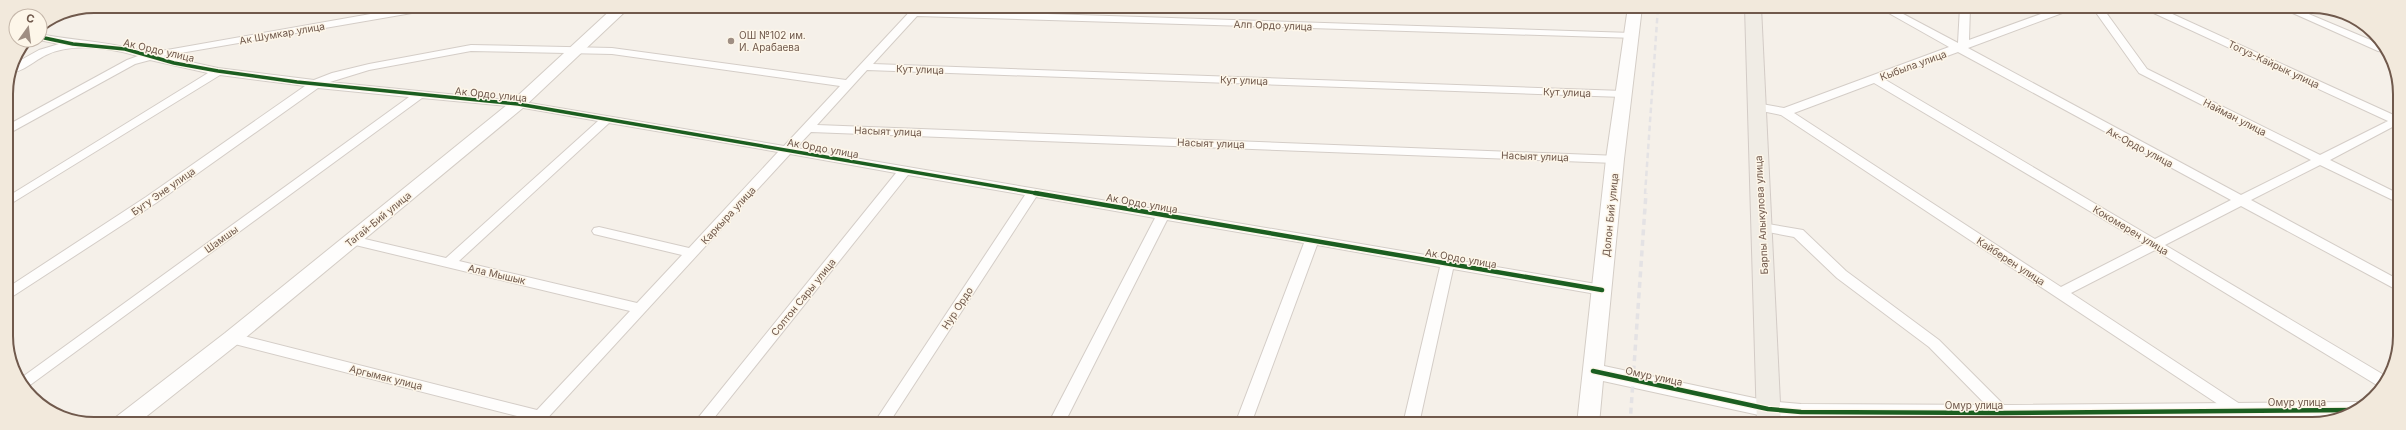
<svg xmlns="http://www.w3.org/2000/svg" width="2406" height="430" viewBox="0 0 2406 430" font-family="Inter,sans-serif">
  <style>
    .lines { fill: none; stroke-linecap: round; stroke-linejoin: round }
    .street-casing { stroke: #d4cdc7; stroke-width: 2 }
    .secondary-casing { stroke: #d4cdc6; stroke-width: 2 }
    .primary-casing { stroke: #d3cbc6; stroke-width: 2 }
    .street { fill: #fefdfc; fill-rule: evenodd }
    .secondary { fill: #fefdfc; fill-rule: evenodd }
    .primary { fill: #f0ece5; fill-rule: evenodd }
    .rail-far1 { stroke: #e4e2e4; stroke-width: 2.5; stroke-dasharray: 5.5 3.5; stroke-linecap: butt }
    .rail { stroke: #e4e2e4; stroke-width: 3.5; stroke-dasharray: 6 4.5; stroke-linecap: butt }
    .cycleway-far1-casing { stroke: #fdf6e9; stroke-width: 5.5 }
    .cycleway-casing { stroke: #fdf6e9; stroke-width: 7 }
    .cycleway-far1 { stroke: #1b5e20; stroke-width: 3.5 }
    .cycleway { stroke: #1b5e20; stroke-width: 4.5 }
    .poi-dot { fill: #9f8e83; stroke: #fdf6e9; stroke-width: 1.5 }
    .labels { text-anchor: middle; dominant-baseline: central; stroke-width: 3; stroke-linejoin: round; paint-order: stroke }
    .street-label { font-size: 10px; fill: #70594c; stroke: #fdf6e9 }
    .poi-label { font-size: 10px; fill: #70594c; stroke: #fdf6e9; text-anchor: start }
    .rim { fill: none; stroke: #70594c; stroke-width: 2 }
  </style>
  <rect width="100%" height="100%" fill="#f5f0e9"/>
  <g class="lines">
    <defs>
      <path id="street" d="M 416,6 L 440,6 L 435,9 L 163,56 L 218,68 L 314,80 L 332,73 L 369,64 L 471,45 L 612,48 L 846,80 L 915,6 L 923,6 L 923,10 L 1632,33 L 1637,36 L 1636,38 L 917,16 L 873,64 L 1623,91 L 1629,94 L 1623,97 L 867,70 L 817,125 L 1619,156 L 1621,159 L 1615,163 L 811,132 L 796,148 L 1602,285 L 1609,290 L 1602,295 L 1453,269 L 1419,424 L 1403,424 L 1440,267 L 1317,245 L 1251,424 L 1235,424 L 1304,243 L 1167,220 L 1064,424 L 1048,424 L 1155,218 L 1036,197 L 889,423 L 874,423 L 1025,195 L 908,175 L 710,423 L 694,423 L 896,173 L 790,154 L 543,423 L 526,423 L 529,419 L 227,342 L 225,338 L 227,334 L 232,333 L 537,410 L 630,311 L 347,243 L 345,240 L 352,236 L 446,258 L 598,121 L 518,107 L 422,98 L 26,388 L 21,378 L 409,97 L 318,88 L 156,203 L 7,300 L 7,288 L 146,197 L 305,86 L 220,75 L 7,206 L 7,197 L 208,73 L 150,60 L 135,64 L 6,135 L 6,126 L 127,60 L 138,56 C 110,48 73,42 46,55 C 35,60 23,72 10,73 L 12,65 L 39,50 L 59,44 L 39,40 L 40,34 C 76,41 114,42 150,53 ZM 471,51 L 612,54 L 840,86 L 784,146 L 518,101 L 330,82 L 369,70 ZM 609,123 L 778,152 L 689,248 L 599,227 L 594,228 L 592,231 L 594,234 L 682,255 L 637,303 L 459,261 Z
        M 1878,7 L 1890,7 L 1958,43 L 1960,7 L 1970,7 L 1969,40 L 2060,7 L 2074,7 L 2073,9 L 1968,48 L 2241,195 L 2311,160 L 2139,73 L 2092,7 L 2102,7 L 2147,69 L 2320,155 L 2388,121 L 2145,9 L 2144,7 L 2157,7 L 2398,117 L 2398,124 L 2330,160 L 2399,194 L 2399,203 L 2320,165 L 2251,200 L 2399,280 L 2399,291 L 2241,206 L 2165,245 L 2389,378 L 2381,387 L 2380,387 L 2155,250 L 2071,293 L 2243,406 L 2246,410 L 2243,414 L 2238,416 L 2233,414 L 1781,115 L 1752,109 L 1750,107 L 1756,103 L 1784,108 L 1949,47 ZM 1958,52 L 2231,200 L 2155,239 L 1884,79 ZM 1874,83 L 2145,244 L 2061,287 L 1794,113 Z
        M 2279,7 L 2292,7 L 2380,44 L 2384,52 L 2378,51 Z
        M 72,11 L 48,25 L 41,25 L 60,13 Z
        M 1762,223 L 1803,230 L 1846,271 L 1939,340 L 2008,409 L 2011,413 L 2008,417 L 2003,419 L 1998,417 L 1929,347 L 1837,278 L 1794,237 L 1757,230 L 1755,227 Z"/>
      <path id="secondary" d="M 615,6 L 631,6 L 524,107 L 239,343 L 138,423 L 113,423 L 116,417 L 225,333 L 512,101 Z
        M 1628,7 L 1642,7 L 1624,159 L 1604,366 L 1768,401 L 1801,404 L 2003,405 L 2358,402 L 2366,405 L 2342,418 L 2003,421 L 1801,420 L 1768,417 L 1603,381 L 1599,424 L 1577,424 L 1606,159 Z"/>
      <path id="primary" d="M 1745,7 L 1761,7 L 1781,424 L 1757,424 Z"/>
    </defs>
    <!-- street casing -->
    <use href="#street" class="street-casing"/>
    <!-- secondary casing -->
    <use href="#secondary" class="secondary-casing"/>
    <!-- primary casing -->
    <use href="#primary" class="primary-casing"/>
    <!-- street -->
    <use href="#street" class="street"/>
    <!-- secondary -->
    <use href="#secondary" class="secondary"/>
    <!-- primary -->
    <use href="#primary" class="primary"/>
    <!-- rail-far1 -->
    <path class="rail-far1" d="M 1645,194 L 1658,7"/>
    <!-- rail -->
    <path class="rail" d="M 1630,424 L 1646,193"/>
    <defs>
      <path id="cycleway-far1" d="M 40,37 L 73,44 L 125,49 L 174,63 L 218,71 L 297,82 L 518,104 L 1041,194"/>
      <path id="cycleway" d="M 1035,193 L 1602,290
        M 1593,371 L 1768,409 L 1801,412 L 2003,413 L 2358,410"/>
    </defs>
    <!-- cycleway-far1 casing -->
    <use href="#cycleway-far1" class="cycleway-far1-casing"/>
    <!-- cycleway casing -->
    <use href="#cycleway" class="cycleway-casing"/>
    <!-- cycleway-far1 -->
    <use href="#cycleway-far1" class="cycleway-far1"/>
    <!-- cycleway -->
    <use href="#cycleway" class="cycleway"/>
  </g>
  <!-- markers -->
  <circle class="poi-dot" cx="731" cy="41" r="4"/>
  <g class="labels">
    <!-- street labels -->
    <g class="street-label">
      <text transform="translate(1273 25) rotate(2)">Алп Ордо улица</text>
      <text transform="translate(282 33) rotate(-10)">Ак Шумкар улица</text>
      <text transform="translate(159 50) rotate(13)">Ак Ордо улица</text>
      <text transform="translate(2274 64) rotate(25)">Тогуз-Кайрык улица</text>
      <text transform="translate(1913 65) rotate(-20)">Кыбыла улица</text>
      <text transform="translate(920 69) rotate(2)">Кут улица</text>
      <text transform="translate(1244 80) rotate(2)">Кут улица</text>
      <text transform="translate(1567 92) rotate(2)">Кут улица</text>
      <text transform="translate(491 94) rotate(6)">Ак Ордо улица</text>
      <text transform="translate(2235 117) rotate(27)">Найман улица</text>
      <text transform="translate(888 131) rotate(2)">Насыят улица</text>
      <text transform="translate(1211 143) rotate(2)">Насыят улица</text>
      <text transform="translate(2140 147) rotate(28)">Ак-Ордо улица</text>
      <text transform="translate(823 148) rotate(10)">Ак Ордо улица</text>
      <text transform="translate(1535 156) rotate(2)">Насыят улица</text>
      <text transform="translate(163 191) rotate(-35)">Бугу Эне улица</text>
      <text transform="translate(1142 203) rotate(10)">Ак Ордо улица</text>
      <text transform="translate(728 215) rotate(-47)">Каркыра улица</text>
      <text transform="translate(1610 215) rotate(-84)">Долон Бий улица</text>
      <text transform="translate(1761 215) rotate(-93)">Барпы Алыкулова улица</text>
      <text transform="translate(378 219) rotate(-39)">Тагай-Бий улица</text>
      <text transform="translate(2131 230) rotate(31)">Кокомерен улица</text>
      <text transform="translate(221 239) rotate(-36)">Шамшы</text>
      <text transform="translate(1461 258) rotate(10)">Ак Ордо улица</text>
      <text transform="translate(2011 261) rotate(33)">Кайберен улица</text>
      <text transform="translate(497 274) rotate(13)">Ала Мышык</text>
      <text transform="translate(803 297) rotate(-51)">Солтон Сары улица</text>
      <text transform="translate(957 308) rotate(-57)">Нур Ордо</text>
      <text transform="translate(1654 376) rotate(12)">Омур улица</text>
      <text transform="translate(386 377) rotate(14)">Аргымак улица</text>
      <text x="2297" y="402">Омур улица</text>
      <text x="1974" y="405">Омур улица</text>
    </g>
    <!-- poi labels -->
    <g class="poi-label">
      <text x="739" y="35">ОШ №102 им.<tspan x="739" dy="12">И. Арабаева</tspan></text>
    </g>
  </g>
  <!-- crop -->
  <path d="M0 0H2406V430H0ZM94 13H2312A81 81 0 0 1 2393 94V336A81 81 0 0 1 2312 417H94A81 81 0 0 1 13 336V94A81 81 0 0 1 94 13Z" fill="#f2e9dc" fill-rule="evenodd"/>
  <path class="rim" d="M94 13H2312A81 81 0 0 1 2393 94V336A81 81 0 0 1 2312 417H94A81 81 0 0 1 13 336V94A81 81 0 0 1 94 13Z"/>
  <!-- north arrow -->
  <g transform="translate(28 28) rotate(14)"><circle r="19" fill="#fdf6e9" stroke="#c5b7aa"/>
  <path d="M0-3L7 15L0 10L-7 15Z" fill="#9f8e83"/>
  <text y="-6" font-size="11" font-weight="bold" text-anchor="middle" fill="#70594c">С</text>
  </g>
</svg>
